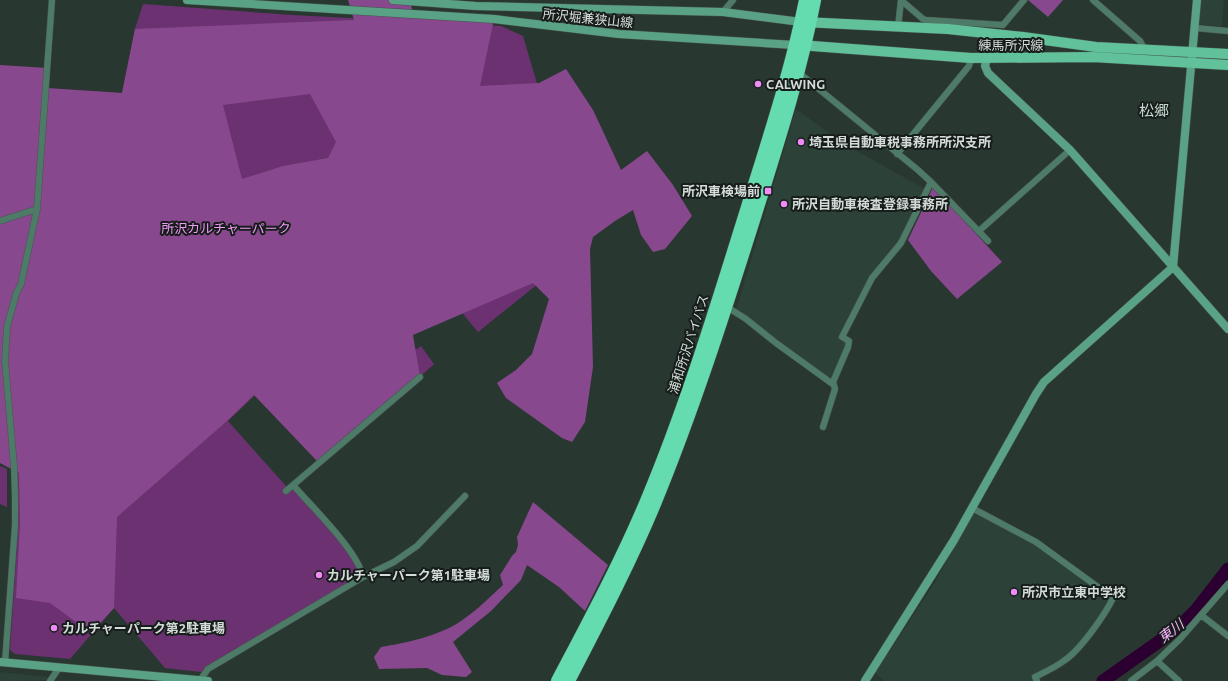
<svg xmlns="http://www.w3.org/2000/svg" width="1228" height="681" viewBox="0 0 1228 681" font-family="Ubuntu,'Noto Sans JP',sans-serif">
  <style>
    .built { fill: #2c4138 }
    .green { fill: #6c3171 }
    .forest { fill: #88488d; fill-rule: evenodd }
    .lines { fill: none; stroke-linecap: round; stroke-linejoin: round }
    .river { stroke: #2b0030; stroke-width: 13 }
    .street-casing { stroke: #48554f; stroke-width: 7 }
    .secondary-casing { stroke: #48554f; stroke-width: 9 }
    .primary-casing { stroke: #48554f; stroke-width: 11 }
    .highway-casing { stroke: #48554f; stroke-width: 13 }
    .street { stroke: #4e7a68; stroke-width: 6 }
    .secondary { stroke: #59a285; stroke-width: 8 }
    .primary { stroke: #60c19b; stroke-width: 10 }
    .highway { stroke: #65dcaf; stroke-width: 12 }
    .poi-dot { fill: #ef8bf7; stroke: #161d1a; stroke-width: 1.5 }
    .labels { text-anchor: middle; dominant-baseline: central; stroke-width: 4; stroke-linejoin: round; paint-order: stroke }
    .street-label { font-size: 13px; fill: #d3dcd8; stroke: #161d1a }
    .poi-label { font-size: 13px; font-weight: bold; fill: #d3dcd8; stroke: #161d1a; text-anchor: start }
    .park-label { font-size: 13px; fill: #f19af7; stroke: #161d1a }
    .water-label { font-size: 14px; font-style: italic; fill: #f9b3fd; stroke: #161d1a }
    .quarter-label { font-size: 15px; fill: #c8d9d1; stroke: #161d1a }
  </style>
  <rect width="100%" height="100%" fill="#293731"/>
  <!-- built -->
  <path class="built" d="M 1200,0 L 1224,0 L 1222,26 L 1201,25 L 1198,20 Z
    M 796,109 L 844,144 L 927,190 L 901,243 L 872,278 L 842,336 L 849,341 L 833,382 L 736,310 Z
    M 976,513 L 1041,548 L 1109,599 L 1109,602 L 1075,648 L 1066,656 L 1032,676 L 1035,681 L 885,681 L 875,673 L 934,584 L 973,514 Z
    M 0,672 L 47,677 L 48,680 L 0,681 Z"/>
  <!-- green -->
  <path class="green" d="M 143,4 L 292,15 L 501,26 L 523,36 L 585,246 L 478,332 L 463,314 L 474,293 L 371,314 L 405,357 L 421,346 L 434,364 L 420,377 L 318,462 L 255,395 L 228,421 L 286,486 L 293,488 C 305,502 355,555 357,569 C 358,573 357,575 355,578 L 201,672 L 165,668 L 114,608 L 70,659 L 15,654 L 10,650 L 18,528 L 16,426 L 46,88 L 122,93 L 135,29 Z
    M 0,466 L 7,469 L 7,507 L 0,504 Z"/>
  <!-- forest -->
  <path class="forest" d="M 348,0 L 410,0 L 413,14 L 494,19 L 480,86 L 539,83 L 566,69 L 593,110 L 621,170 L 647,151 L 673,185 L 692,216 L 665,249 L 653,252 L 641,235 L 633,210 L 615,221 L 593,237 L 590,249 L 593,367 L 585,422 L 572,442 L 562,438 L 506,398 L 497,383 L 516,370 L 532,354 L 549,299 L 533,283 L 413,335 L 420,377 L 318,462 L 254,395 L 227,421 L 117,517 L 114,608 L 91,633 L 50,603 L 16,598 L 20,524 L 19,473 L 0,463 L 0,65 L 47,68 L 46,88 L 122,93 L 135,29 L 354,20 ZM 310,94 L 336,142 L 328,158 L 283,166 L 242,179 L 223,105 Z
    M 1028,0 L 1063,0 L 1048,17 Z
    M 933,187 L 1002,262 L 957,299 L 931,271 L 908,240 Z
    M 533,502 L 608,565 L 585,611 L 559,587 L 527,565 L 521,580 L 491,611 L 453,642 L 472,672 L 466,677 L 442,675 L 427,668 L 379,669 L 374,657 L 381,647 C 406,643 439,636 461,621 C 476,611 490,597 503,585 L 500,575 L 512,556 L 516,552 L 518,545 L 517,537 Z"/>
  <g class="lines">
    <!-- river -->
    <path class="river" d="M 1103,681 L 1178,628 L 1197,609 L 1228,569"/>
    <defs>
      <path id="street" d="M 1093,0 L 1140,41 L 1145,50
        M 902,1 L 923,19 L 926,20 L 1003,25 L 1024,0
        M 723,12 L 733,0
        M 898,27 L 901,0
        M 1195,28 L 1228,31
        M 798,72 L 918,170 L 931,182 L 901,243 L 872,278 L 842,337 L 849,341 L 848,347 L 833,382 L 834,385
        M 897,154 L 969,66 L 971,58
        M 931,182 L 988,241
        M 0,221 L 37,209
        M 979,231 L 1070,150
        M 727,307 L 746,319 L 776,343 L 834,385 L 835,389 L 823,427
        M 293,485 C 311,506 358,551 363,577
        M 286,491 L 420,377
        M 972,508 L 1036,542 L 1113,598 C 1105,615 1080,650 1065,660 C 1056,667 1045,672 1035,677 L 1037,681
        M 1201,615 L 1228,636
        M 1157,661 L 1179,681
        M 5,663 L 15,525 L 15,495 L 14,466 L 5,361 L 7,327 L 16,294 L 21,284 L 37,209 L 52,0
        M 200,680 L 208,669 L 363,577 L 394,562 L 417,546 L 465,496
        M 50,681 L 59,668
        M 1131,681 L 1157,661 L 1180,639 L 1228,584"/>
      <path id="secondary" d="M 187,0 L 494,19 L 619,34 L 795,45
        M 393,0 L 476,6 L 723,12 L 801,22
        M 987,58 L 985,66 L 988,73 L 1070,150 L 1228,329
        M 0,662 L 208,681
        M 865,681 L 954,540 L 1036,394 L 1044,382 L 1173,267 L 1197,0"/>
      <path id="primary" d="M 803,22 L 948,29 L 1023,37 L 1096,47 L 1228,54
        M 799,45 L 971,58 L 1093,57 L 1228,65"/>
      <path id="highway" d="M 557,681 C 588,622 620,563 646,501 C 686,406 716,306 747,207 C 768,139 791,70 805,0
        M 569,681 C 599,623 630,564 655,504 C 694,409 725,312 756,214 C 778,144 801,73 815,0"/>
    </defs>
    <!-- street casing -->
    <use href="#street" class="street-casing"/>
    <!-- secondary casing -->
    <use href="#secondary" class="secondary-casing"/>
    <!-- primary casing -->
    <use href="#primary" class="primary-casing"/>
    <!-- highway casing -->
    <use href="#highway" class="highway-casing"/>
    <!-- street -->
    <use href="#street" class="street"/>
    <!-- secondary -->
    <use href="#secondary" class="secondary"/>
    <!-- primary -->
    <use href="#primary" class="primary"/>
    <!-- highway -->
    <use href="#highway" class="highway"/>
  </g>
  <!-- markers -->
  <g class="poi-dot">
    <circle cx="758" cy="84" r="4"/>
    <circle cx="801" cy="142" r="4"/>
    <rect x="764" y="187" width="8" height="8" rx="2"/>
    <circle cx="784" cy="204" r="4"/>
    <circle cx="319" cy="575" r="4"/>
    <circle cx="1014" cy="592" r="4"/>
    <circle cx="54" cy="628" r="4"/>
  </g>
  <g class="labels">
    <!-- street labels -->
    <g class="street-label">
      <text transform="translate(588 18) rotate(6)">所沢堀兼狭山線</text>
      <text x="1011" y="45">練馬所沢線</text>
      <text transform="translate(688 344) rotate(-72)">浦和所沢バイパス</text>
    </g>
    <!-- poi labels -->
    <g class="poi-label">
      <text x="766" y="84">CALWING</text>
      <text x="809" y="142">埼玉県自動車税事務所所沢支所</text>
      <text x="760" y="191" text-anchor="end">所沢車検場前</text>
      <text x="792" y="204">所沢自動車検査登録事務所</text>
      <text x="327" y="575">カルチャーパーク第1駐車場</text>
      <text x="1022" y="592">所沢市立東中学校</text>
      <text x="62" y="628">カルチャーパーク第2駐車場</text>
    </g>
    <!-- park labels -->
    <g class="park-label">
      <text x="226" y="228">所沢カルチャーパーク</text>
    </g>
    <!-- water labels -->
    <g class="water-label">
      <text transform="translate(1171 631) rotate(-38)">東川</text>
    </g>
    <!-- quarter labels -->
    <g class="quarter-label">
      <text x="1154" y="110">松郷</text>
    </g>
  </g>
</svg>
